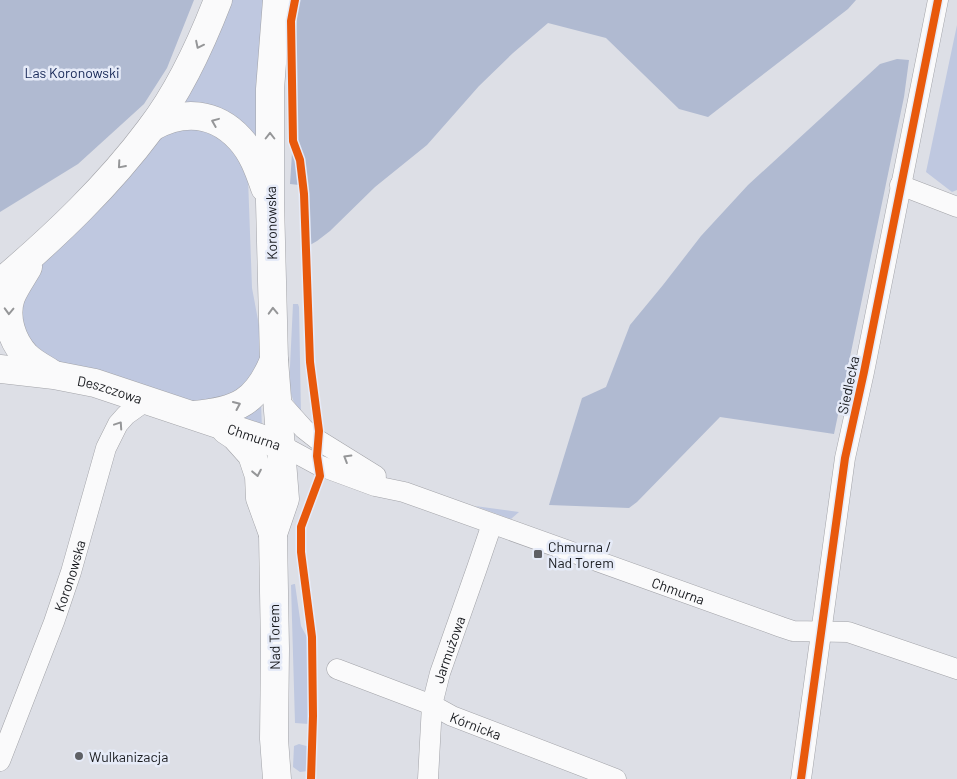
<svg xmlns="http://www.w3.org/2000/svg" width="957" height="779" viewBox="0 0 957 779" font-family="Barlow,sans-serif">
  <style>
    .green { fill: #bfc8e0 }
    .forest { fill: #b0bad1 }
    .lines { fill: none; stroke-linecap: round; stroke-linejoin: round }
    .street-casing { stroke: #a2a3a8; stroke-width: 21 }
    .secondary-casing { stroke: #a2a3a8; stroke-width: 29 }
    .street { stroke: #fafafb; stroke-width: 20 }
    .secondary { stroke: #fafafb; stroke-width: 28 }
    .cycleway-casing { stroke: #e6ebf8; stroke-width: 11 }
    .cycleway { stroke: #e8590c; stroke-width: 8 }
    .oneway { stroke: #959698 }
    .poi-dot { fill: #5e6065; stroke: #e6ebf8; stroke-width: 2 }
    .labels { text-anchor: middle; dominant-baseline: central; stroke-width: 5; stroke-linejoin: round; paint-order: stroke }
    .park-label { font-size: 14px; fill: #172857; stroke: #e6ebf8 }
    .street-label { font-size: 14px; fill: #191b1f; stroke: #e6ebf8 }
    .poi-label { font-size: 14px; fill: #191b1f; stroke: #e6ebf8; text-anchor: start }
  </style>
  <rect width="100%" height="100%" fill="#dddfe6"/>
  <!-- green -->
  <path class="green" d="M 226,0 L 267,0 L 259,139 L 175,104 Z
    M 957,25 L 957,190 L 952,192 L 926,172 Z
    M 186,125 L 228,139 L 248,178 L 252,288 L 261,336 L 261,359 L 251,384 L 207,406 L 45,361 L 18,325 L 28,278 L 156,137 Z
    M 293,304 L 298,304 L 299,307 L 301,414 L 293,400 L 289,387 Z
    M 261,403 L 262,428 L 239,416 Z
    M 475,506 L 519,512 L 511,519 Z
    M 294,584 L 295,584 L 301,626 L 309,641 L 309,724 L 295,723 L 291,585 Z
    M 299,744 L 310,747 L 308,771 L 300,772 L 293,767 L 294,746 Z"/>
  <!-- forest -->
  <path class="forest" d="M 0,0 L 194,0 L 167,68 L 144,104 L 78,164 L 0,212 Z
    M 298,0 L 856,0 L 848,9 L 708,117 L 679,109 L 606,38 L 548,23 L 513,53 L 479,86 L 427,145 L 375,187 L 330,231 L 317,241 L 310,245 L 308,186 L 290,184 C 295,123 293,61 298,0 Z
    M 897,59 L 909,60 L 904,97 L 834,434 L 720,417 L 637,502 L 629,508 L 549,505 L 582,398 L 606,387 L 630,325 L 663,285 L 701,236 L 748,185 L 880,64 Z"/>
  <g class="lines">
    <defs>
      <g id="street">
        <path d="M 900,185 L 957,207"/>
        <path d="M 277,399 L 304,429 L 318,440 L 376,476"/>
        <path id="s1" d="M 281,445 L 318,465 L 375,486 L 404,492 L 781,627 L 793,631 L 848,632 L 957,669"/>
        <path id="s2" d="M 337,669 L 432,705 L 452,716 L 616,779"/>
        <path id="s3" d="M 0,761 L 54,622 L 71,572 L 106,448 L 118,424 L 126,415 L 147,400"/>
        <path id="s4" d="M 428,779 L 432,705 L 440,673 L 477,568 L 492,524"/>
        <path d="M 801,779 L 845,458 L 864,372 L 938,0"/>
      </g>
      <g id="secondary">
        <path d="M 152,127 C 183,110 215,112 240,139 C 253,153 259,171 265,188"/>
        <path d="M 28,267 C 23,276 15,287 11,297 C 4,317 12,341 26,356 C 33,363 43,368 51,373"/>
        <path d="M 0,283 C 55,236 108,186 151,128 C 180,90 201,44 218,0"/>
        <path id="s5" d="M 0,369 L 54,375 L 95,383 L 281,445"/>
        <path d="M 194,415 C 238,411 257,402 274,360"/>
        <path d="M 226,430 L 235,436 L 252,455 L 259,476 L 260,498 L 273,534"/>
        <path d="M 277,779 L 274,739 L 275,649 L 273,534 L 285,499 L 274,360 L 270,202 L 270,89 L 277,0"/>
      </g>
    </defs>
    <!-- street casing -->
    <use href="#street" class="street-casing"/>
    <!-- secondary casing -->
    <use href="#secondary" class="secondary-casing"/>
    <!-- street -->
    <use href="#street" class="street"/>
    <!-- secondary -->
    <use href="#secondary" class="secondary"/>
    <defs>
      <path id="cycleway" d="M 295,0 L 291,21 L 293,141 L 300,160 L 304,194 L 310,362 L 319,431 L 317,456 L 320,476 L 301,527 L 301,552 L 312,637 L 313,716 L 311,779
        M 801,779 L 845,458 L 864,372 L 938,0"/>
    </defs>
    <!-- cycleway casing -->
    <use href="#cycleway" class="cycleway-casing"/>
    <!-- cycleway -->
    <use href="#cycleway" class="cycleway"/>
  </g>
  <!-- one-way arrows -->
  <defs><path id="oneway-chevron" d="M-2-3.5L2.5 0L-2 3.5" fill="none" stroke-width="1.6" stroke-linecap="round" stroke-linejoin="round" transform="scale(1.25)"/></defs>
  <g class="oneway">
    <use href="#oneway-chevron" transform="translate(199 45) rotate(116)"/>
    <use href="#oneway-chevron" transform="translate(215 122) rotate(-158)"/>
    <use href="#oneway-chevron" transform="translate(270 136) rotate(-90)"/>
    <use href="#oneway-chevron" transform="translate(121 165) rotate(131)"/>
    <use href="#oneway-chevron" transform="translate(9 311) rotate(92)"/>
    <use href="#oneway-chevron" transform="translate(273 311) rotate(-92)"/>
    <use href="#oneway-chevron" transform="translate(237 405) rotate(-24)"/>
    <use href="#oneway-chevron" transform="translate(119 425) rotate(-56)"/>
    <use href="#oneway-chevron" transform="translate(347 458) rotate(-149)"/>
    <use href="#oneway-chevron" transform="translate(257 473) rotate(79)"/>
  </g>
  <!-- markers -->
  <g class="poi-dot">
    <rect x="533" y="549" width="10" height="10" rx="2.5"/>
    <circle cx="79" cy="756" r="5"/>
  </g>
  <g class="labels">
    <!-- park labels -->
    <g class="park-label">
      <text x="72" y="72">Las Koronowski</text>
    </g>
    <!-- street labels -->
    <g class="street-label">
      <text transform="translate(271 223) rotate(-91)">Koronowska</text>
      <text transform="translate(848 385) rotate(-78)">Siedlecka</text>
      <text stroke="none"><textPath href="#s5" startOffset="112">Deszczowa</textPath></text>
      <text stroke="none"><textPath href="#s5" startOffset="264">Chmurna</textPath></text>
      <text stroke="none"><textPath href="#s3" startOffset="198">Koronowska</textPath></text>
      <text stroke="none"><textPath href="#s1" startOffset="424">Chmurna</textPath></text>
      <text transform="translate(274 637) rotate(-91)">Nad Torem</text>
      <text stroke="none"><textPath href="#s4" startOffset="132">Jarmużowa</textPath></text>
      <text stroke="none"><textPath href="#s2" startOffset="150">Kórnicka</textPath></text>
    </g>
    <!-- poi labels -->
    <g class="poi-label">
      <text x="548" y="546">Chmurna /<tspan x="548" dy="16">Nad Torem</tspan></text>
      <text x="89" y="756">Wulkanizacja</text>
    </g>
  </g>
</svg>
